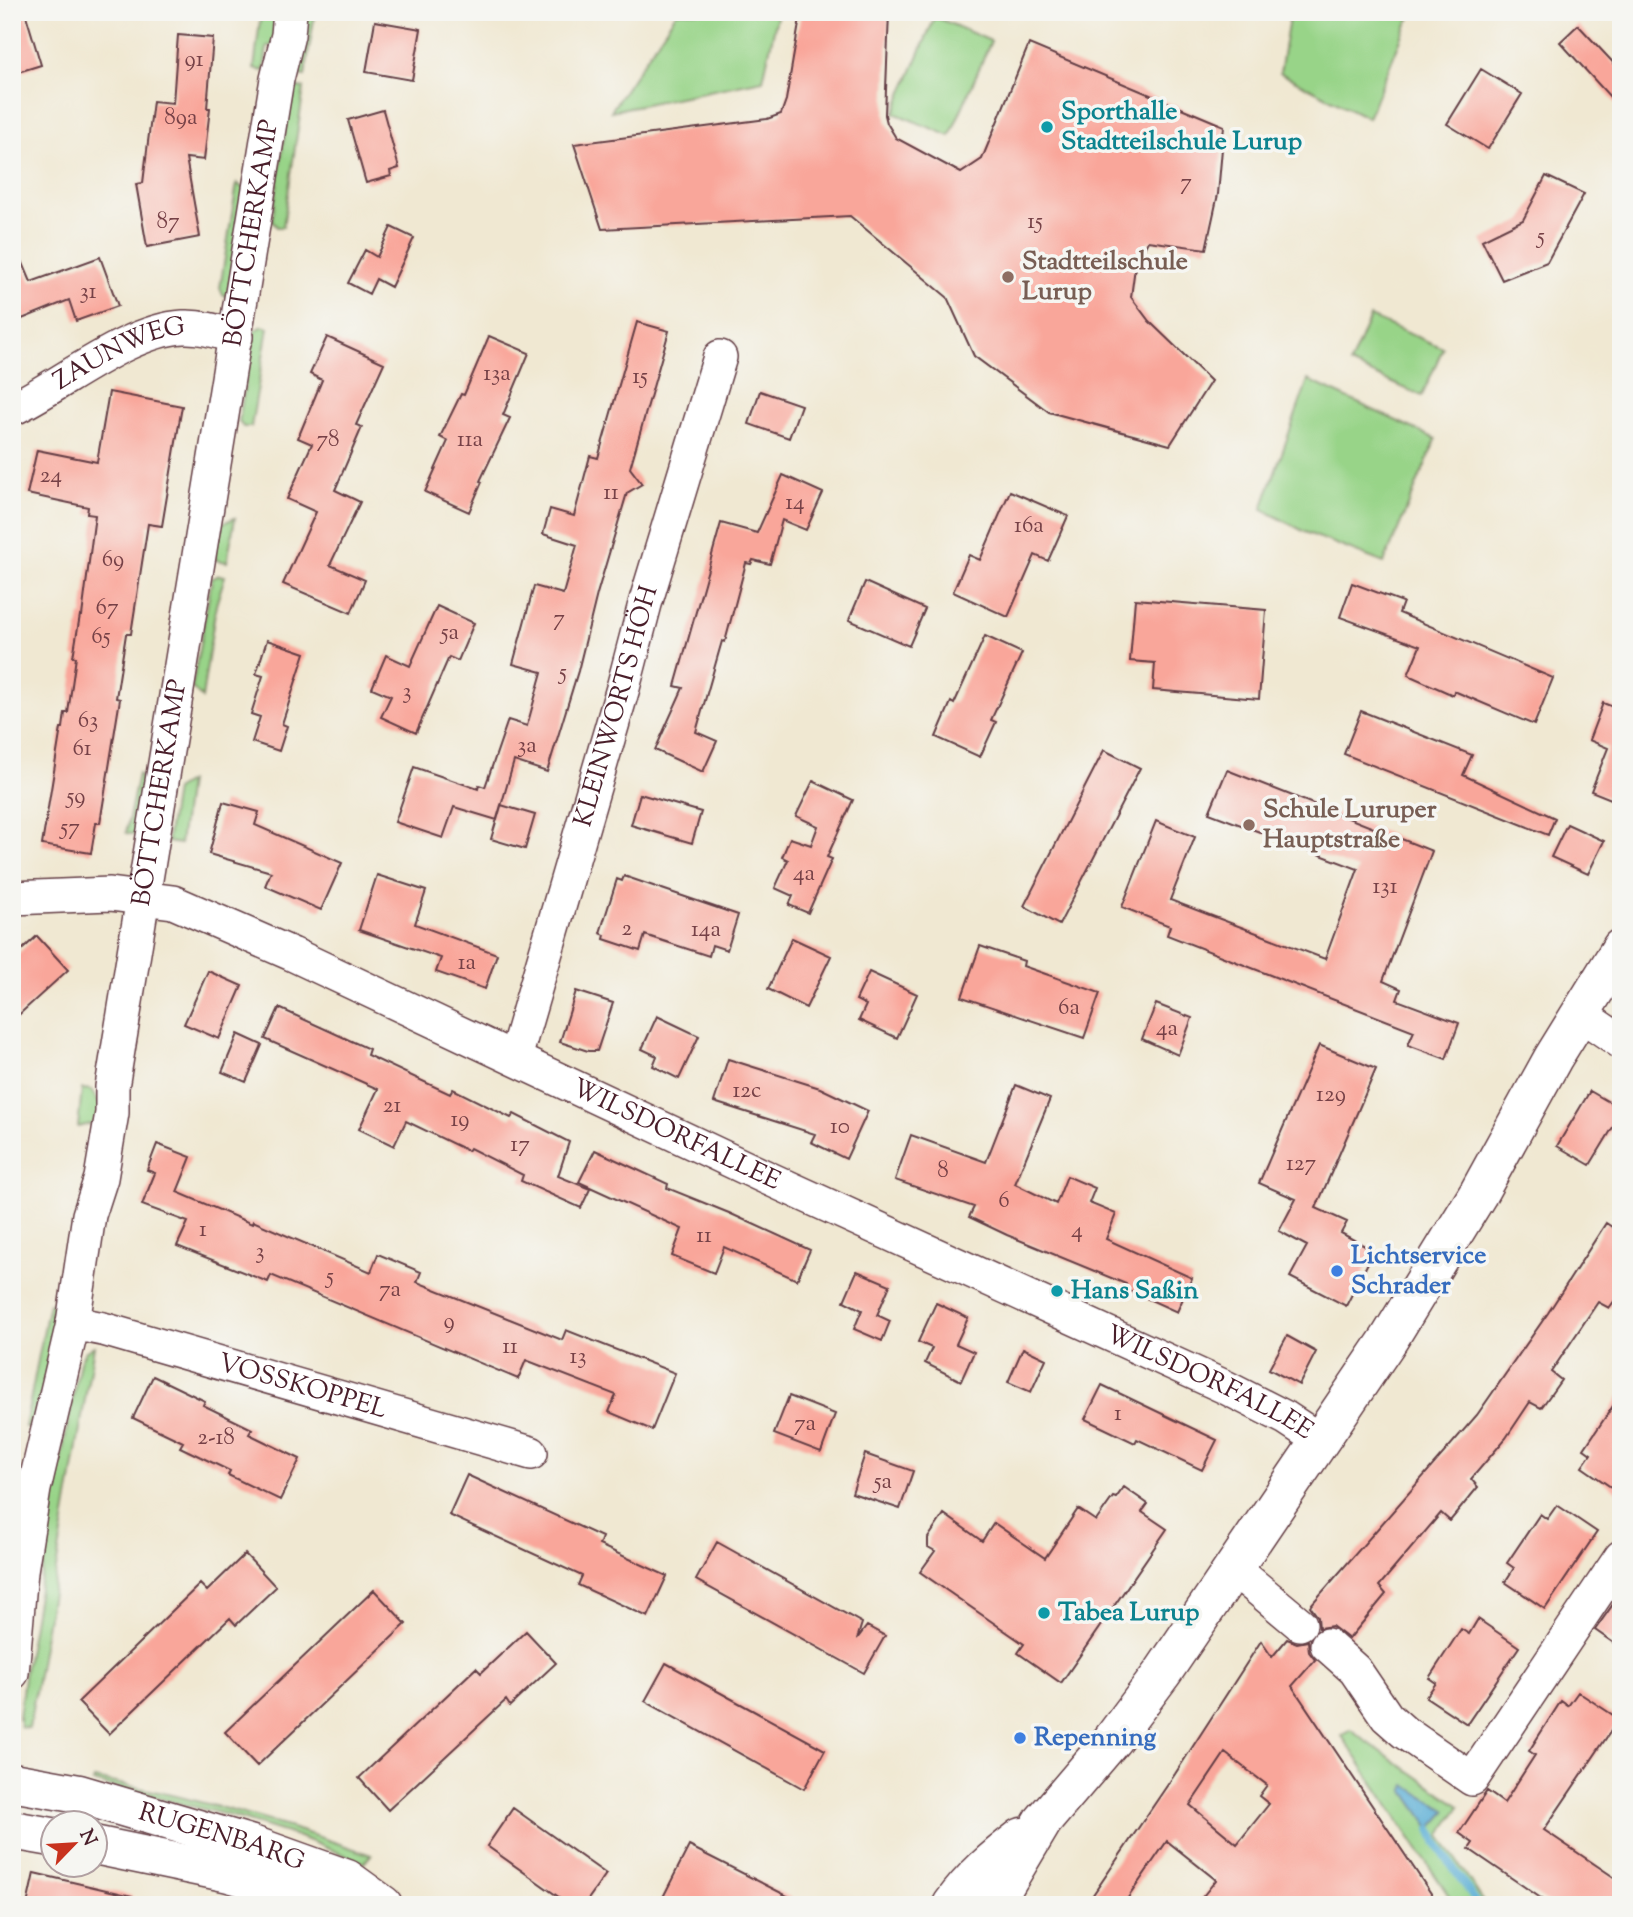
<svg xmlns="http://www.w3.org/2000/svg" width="1633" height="1917" viewBox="0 0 1633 1917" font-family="'Sorts Mill Goudy',serif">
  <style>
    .green { fill: #98d488; stroke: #717a5a; stroke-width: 2 }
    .water { fill: #5aaed5; stroke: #526680; stroke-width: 2 }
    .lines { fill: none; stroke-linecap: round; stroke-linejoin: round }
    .stream { stroke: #5aaed5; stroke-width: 8 }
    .building { fill: #f9a69a; fill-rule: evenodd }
    .minor-casing { stroke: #633d44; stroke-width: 36 }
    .primary-casing { stroke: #633d44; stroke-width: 41 }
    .minor { stroke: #fff; stroke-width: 33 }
    .primary { stroke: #fff; stroke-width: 38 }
    .culture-dot { fill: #0f9aa8; stroke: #f6f6f2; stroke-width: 2.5 }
    .education-dot { fill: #8d6e63; stroke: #f6f6f2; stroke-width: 2.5 }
    .shop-dot { fill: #3f7fe0; stroke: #f6f6f2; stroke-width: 2.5 }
    .labels { text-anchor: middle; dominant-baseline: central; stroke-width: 7; stroke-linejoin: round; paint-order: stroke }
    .number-label { font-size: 23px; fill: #764147 }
    .culture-label { font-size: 26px; font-weight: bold; fill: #0d838f; stroke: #f6f6f2; text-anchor: start }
    .street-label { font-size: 26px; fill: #4a1f2b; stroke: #f6f6f2 }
    .education-label { font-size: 26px; font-weight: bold; fill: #785e54; stroke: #f6f6f2; text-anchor: start }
    .shop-label { font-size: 26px; font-weight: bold; fill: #366cbe; stroke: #f6f6f2; text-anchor: start }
  </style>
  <rect width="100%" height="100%" fill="#f6f6f2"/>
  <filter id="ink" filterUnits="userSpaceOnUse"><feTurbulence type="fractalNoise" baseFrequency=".0143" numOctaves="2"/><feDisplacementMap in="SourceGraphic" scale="14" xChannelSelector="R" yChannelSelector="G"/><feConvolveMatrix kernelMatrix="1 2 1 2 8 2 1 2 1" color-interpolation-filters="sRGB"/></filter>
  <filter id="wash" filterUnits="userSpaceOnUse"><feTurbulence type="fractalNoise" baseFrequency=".00686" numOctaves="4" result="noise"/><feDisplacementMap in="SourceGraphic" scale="28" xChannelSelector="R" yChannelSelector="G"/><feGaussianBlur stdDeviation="1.57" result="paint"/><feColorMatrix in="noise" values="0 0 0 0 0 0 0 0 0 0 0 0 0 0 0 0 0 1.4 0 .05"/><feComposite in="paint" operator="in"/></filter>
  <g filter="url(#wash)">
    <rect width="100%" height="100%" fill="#f0e8d2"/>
    <!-- green -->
    <path class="green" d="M 261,12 L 273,12 L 273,17 L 283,26 L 281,41 L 267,47 L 264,71 L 254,69 Z
      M 303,12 L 315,12 L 305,76 L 299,75 L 294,70 Z
      M 677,12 L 778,12 L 763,80 L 611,111 Z
      M 1290,12 L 1412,12 L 1368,118 L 1280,73 Z
      M 935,17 L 991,41 L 950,136 L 894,113 Z
      M 297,88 L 304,88 L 283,227 L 277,227 L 272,221 L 291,91 Z
      M 237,183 L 246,191 L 229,296 L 223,295 L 220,288 Z
      M 1370,317 L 1443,348 L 1422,396 L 1350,364 Z
      M 262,326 L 268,328 L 251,427 L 243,427 L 239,421 L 254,331 Z
      M 1308,380 L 1436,439 L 1384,563 L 1305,532 L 1262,509 Z
      M 235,518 L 227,562 L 216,560 L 211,528 Z
      M 219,575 L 225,576 L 216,605 L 202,698 L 192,688 L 212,579 Z
      M 138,774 L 147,783 L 138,835 L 126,833 Z
      M 188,782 L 180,844 L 167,842 L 175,790 Z
      M 82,1089 L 91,1090 L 103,1110 L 102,1121 L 78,1127 Z
      M 49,1303 L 56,1304 L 59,1308 L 37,1425 L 31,1429 L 25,1427 Z
      M 94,1346 L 29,1728 L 21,1727 L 19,1718 L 24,1677 L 54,1500 L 42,1490 L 46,1470 L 60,1465 L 80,1361 L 85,1352 Z
      M 1350,1730 L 1460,1806 L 1440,1836 L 1486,1905 L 1455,1905 L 1342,1736 Z
      M 94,1779 C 189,1796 280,1822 371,1855 L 364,1863 L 297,1836 L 232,1816 L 93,1782 Z"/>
    <!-- water -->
    <path class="water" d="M 1406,1785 L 1447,1811 L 1431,1829 L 1404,1790 Z"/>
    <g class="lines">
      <!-- stream -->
      <path class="stream" d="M 1431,1829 L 1437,1844 L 1478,1905"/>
    </g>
    <g id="blocks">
      <!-- building -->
      <path class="building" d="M 12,12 L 25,12 L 41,65 L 12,74 Z
        M 801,12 L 889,12 L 885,115 L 887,123 L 896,138 L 961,173 L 982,159 L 1029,44 L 1224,126 L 1218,194 L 1206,249 L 1148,241 L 1135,267 L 1131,297 L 1149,321 L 1211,381 L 1170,445 L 1049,412 L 974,356 L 947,297 L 850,216 L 602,229 L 574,144 L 767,119 L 781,114 L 786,100 Z
        M 375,21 L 421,29 L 412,80 L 366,72 Z
        M 1578,25 L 1621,71 L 1621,109 L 1560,42 Z
        M 178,35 L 213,38 L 207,108 L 210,108 L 204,160 L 186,158 L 200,237 L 147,247 L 136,184 L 143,183 L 153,101 L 173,103 Z
        M 1481,69 L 1522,94 L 1488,149 L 1447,124 Z
        M 383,110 L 399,168 L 390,171 L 391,176 L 366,183 L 348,120 Z
        M 1546,176 L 1584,194 L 1547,262 L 1502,280 L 1482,240 L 1523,220 Z
        M 391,227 L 414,238 L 391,287 L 376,279 L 369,294 L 348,283 L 365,250 L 377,257 Z
        M 12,237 L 31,282 L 100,257 L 118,306 L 76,321 L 69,300 L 12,323 Z
        M 637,322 L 669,331 L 630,468 L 642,484 L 627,493 L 597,594 L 578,671 L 547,772 L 514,761 L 497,820 L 454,807 L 443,838 L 395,822 L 414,767 L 478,789 L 479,785 L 485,787 L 508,720 L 527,726 L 542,672 L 513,664 L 534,586 L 563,594 L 577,545 L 543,534 L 550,509 L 574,516 L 590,456 L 598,458 Z
        M 489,336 L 529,353 L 503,415 L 510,418 L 480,481 L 482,482 L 469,512 L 425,492 L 448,441 L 440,437 L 461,394 L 464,395 Z
        M 327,337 L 384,363 L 356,425 L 362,427 L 335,490 L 360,502 L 330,565 L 365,580 L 351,613 L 283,584 L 316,512 L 287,499 L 312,444 L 298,438 L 322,380 L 310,374 Z
        M 760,391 L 801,405 L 789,438 L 749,424 Z
        M 109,392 L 182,406 L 162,526 L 148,524 L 131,634 L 126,634 L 116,698 L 120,699 L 100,823 L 96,823 L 91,853 L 42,845 L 61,728 L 63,728 L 65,713 L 68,713 L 76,657 L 73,657 L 80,615 L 82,616 L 95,515 L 87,514 L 88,507 L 27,494 L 37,450 L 97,462 Z
        M 783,475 L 823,493 L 806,530 L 782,520 L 770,564 L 753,560 L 751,564 L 746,563 L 725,642 L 722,641 L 696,732 L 717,741 L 703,772 L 655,750 L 683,688 L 675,686 L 721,523 L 757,533 Z
        M 1010,491 L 1068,516 L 1048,561 L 1035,555 L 1008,617 L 953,592 L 969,555 L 980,560 Z
        M 865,582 L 925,609 L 909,646 L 849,620 Z
        M 1352,583 L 1403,602 L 1399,613 L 1553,678 L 1534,725 L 1454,691 L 1453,695 L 1408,675 L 1420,646 L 1340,617 Z
        M 1135,599 L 1266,610 L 1259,699 L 1153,690 L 1155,663 L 1130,661 Z
        M 437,606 L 474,623 L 458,661 L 449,657 L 416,733 L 381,717 L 391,696 L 372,688 L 386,655 L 410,666 Z
        M 985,636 L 1022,653 L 991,720 L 996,722 L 980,757 L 936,737 L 951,702 L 954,704 Z
        M 267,640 L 305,653 L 282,724 L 287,726 L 279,751 L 252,742 L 260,717 L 251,714 L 263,676 L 256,674 Z
        M 1603,703 L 1621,710 L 1621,803 L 1591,791 L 1608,748 L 1589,740 Z
        M 1361,711 L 1472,755 L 1463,775 L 1555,818 L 1548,835 L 1344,754 Z
        M 1104,750 L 1140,768 L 1059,925 L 1024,906 Z
        M 1227,770 L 1432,851 L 1383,981 L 1401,989 L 1397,1000 L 1459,1023 L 1446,1059 L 1408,1045 L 1414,1031 L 1167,935 L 1170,926 L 1122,907 L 1156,821 L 1195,837 L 1170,900 L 1325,959 L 1358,869 L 1209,813 Z
        M 813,781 L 853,800 L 827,857 L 832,859 L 808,913 L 789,905 L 793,896 L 775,888 L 788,860 L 782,857 L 790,838 L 811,845 L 818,826 L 796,816 Z
        M 640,794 L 701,812 L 692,843 L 631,825 Z
        M 223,802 L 259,812 L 255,825 L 342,863 L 321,910 L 265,886 L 271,872 L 209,854 Z
        M 501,805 L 535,815 L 525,849 L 491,839 Z
        M 1567,824 L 1604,841 L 1588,874 L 1551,857 Z
        M 377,875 L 426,891 L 415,924 L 497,954 L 485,989 L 436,972 L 441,958 L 359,930 Z
        M 624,876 L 738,915 L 727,950 L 712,945 L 709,956 L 645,935 L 640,951 L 604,939 L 605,935 L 600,933 L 617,879 L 622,881 Z
        M 37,936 L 68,970 L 12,1021 L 12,959 Z
        M 792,938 L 831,956 L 806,1008 L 768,989 Z
        M 980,946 L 1024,961 L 1023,966 L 1100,993 L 1084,1038 L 962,997 Z
        M 208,971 L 242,986 L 219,1039 L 184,1024 Z
        M 869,972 L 917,994 L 897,1038 L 859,1020 L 866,1005 L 856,1000 Z
        M 576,991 L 613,1003 L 597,1051 L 588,1051 L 560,1042 Z
        M 1156,1004 L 1192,1018 L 1178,1055 L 1142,1039 Z
        M 279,1008 L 369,1049 L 367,1055 L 450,1094 L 453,1089 L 511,1118 L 514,1114 L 569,1142 L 558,1176 L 590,1189 L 581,1208 L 521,1181 L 523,1175 L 470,1148 L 468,1151 L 406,1121 L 394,1146 L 359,1129 L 378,1089 L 265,1039 Z
        M 657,1016 L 699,1036 L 679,1079 L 653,1066 L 657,1056 L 642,1049 Z
        M 238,1034 L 262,1045 L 246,1082 L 222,1072 Z
        M 1319,1045 L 1376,1069 L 1316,1208 L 1347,1222 L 1341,1233 L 1374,1251 L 1346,1306 L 1290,1277 L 1307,1246 L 1279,1231 L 1296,1199 L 1259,1183 Z
        M 728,1059 L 820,1088 L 868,1111 L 846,1159 L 811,1142 L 815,1134 L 714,1102 Z
        M 1016,1085 L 1050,1099 L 1015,1184 L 1056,1204 L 1067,1176 L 1095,1188 L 1089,1203 L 1116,1214 L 1106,1239 L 1192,1278 L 1177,1312 L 1124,1288 L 1126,1284 L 1007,1235 L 969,1217 L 974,1207 L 895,1180 L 911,1135 L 986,1162 Z
        M 1590,1091 L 1621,1109 L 1621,1114 L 1590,1165 L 1557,1146 Z
        M 157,1144 L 191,1157 L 177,1192 L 252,1224 L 253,1221 L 371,1272 L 378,1254 L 421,1272 L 417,1282 L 562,1340 L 566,1330 L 675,1373 L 652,1430 L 609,1412 L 616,1395 L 526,1360 L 518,1379 L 271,1275 L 268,1282 L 177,1246 L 188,1222 L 142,1205 L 155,1173 L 147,1170 Z
        M 595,1150 L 668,1184 L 667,1188 L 729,1213 L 810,1250 L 797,1280 L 724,1247 L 714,1273 L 672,1256 L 682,1229 L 579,1182 Z
        M 1606,1223 L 1621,1233 L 1621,1292 L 1609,1308 L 1598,1302 L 1551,1372 L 1561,1380 L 1541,1408 L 1530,1402 L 1506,1438 L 1471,1479 L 1478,1487 L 1450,1521 L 1441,1513 L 1379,1586 L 1386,1594 L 1349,1639 L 1332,1626 L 1319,1628 L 1318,1617 L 1310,1606 L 1477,1415 L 1548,1313 Z
        M 857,1271 L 890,1285 L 877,1315 L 890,1321 L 882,1341 L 854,1329 L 862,1310 L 844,1301 Z
        M 936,1303 L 968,1318 L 956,1344 L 974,1352 L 961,1381 L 925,1363 L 932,1348 L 918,1342 Z
        M 1287,1336 L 1316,1352 L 1299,1385 L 1269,1369 Z
        M 1023,1348 L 1046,1359 L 1031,1392 L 1008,1382 Z
        M 153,1376 L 205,1401 L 203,1405 L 252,1429 L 249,1434 L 300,1459 L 280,1500 L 228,1475 L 230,1471 L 180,1447 L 183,1442 L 133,1418 Z
        M 1102,1385 L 1217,1440 L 1202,1470 L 1137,1439 L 1135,1443 L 1085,1419 Z
        M 1621,1394 L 1621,1494 L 1582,1467 L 1591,1454 L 1584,1449 Z
        M 789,1396 L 835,1414 L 821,1452 L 774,1434 Z
        M 865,1454 L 913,1471 L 900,1509 L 852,1493 Z
        M 467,1475 L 602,1537 L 599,1545 L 667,1576 L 648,1617 L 578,1585 L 582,1576 L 449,1515 Z
        M 1124,1487 L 1148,1504 L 1142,1512 L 1167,1529 L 1061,1683 L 1018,1653 L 1024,1644 L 920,1572 L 935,1551 L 928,1547 L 928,1538 L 944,1514 L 982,1541 L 994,1523 L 1045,1558 L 1078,1509 L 1096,1521 L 1113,1497 L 1116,1498 Z
        M 1557,1505 L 1597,1532 L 1545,1609 L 1505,1582 L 1514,1568 L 1507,1563 L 1540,1514 L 1547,1519 Z
        M 717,1542 L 862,1623 L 857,1639 L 867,1626 L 885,1636 L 864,1673 L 696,1580 Z
        M 245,1554 L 276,1587 L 236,1625 L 230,1618 L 109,1734 L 78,1702 L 200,1584 L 207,1591 Z
        M 374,1590 L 406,1624 L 257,1766 L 225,1732 Z
        M 1621,1593 L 1621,1648 L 1595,1630 Z
        M 1478,1619 L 1519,1647 L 1467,1724 L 1426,1697 L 1436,1683 L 1429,1678 L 1461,1629 L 1469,1634 Z
        M 526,1631 L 556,1663 L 510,1706 L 506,1700 L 388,1810 L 359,1778 L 476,1668 L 481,1673 Z
        M 1287,1639 L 1297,1643 L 1308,1641 L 1309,1652 L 1315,1660 L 1292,1686 L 1432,1895 L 1418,1905 L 1196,1905 L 1216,1880 L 1167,1841 L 1123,1905 L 1086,1905 L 1175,1774 L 1261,1641 L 1272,1657 ZM 1225,1753 L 1267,1785 L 1259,1796 L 1269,1804 L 1237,1844 L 1190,1805 Z
        M 666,1663 L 825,1750 L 804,1789 L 645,1701 Z
        M 1578,1692 L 1619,1719 L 1544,1830 L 1621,1882 L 1621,1905 L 1551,1905 L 1469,1849 L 1473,1843 L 1459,1833 L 1487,1791 L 1504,1803 L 1535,1755 L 1529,1751 L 1561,1701 L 1568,1706 Z
        M 513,1808 L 606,1874 L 584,1905 L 570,1905 L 487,1846 Z
        M 689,1846 L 805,1905 L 659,1905 Z
        M 34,1873 L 132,1896 L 131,1905 L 27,1905 Z"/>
    </g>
  </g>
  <g filter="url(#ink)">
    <use href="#blocks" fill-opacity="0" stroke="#633d44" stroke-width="2"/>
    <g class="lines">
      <defs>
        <g id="minor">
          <path id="s1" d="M 12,409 C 62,385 128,330 183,327 C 201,326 219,332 236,337"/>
          <path id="s2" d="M 12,898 L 110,894 L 173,902 L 292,954 L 761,1175 L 1225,1387 L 1286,1418 L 1321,1441"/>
          <path d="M 1580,1014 L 1621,1042"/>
          <path id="s3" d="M 515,1058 L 623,688 L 645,604 L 720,357"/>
          <path id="s4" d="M 73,1323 L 103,1329 L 531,1453"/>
          <path d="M 1234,1569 L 1300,1624"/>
          <path d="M 1327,1645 L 1355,1670 L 1387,1717 L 1404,1732 L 1472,1779 L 1621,1557"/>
          <path id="s5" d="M 12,1673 L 21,1571 L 34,1489 L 73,1323 L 89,1215 L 101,1178 L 112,1113 L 112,1087 L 277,79 L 288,35 L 290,12"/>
        </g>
        <g id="primary">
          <path id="s6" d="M 12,1782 L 79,1794 L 252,1845 L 347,1879 L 383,1905"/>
          <path d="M 12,1830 L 52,1837"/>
          <path d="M 94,1845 L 229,1873 L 340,1904 L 360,1905"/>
          <path d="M 952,1905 C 971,1878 996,1857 1022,1837"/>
          <path d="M 993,1905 L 1043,1821 L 1112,1740 L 1163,1672 L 1389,1339 L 1478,1194 L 1553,1058 L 1621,948"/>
        </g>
      </defs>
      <!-- minor casing -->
      <use href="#minor" class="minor-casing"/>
      <!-- primary casing -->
      <use href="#primary" class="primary-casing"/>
      <!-- minor -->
      <use href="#minor" class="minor"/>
      <!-- primary -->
      <use href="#primary" class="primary"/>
    </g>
  </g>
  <!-- markers -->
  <g class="culture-dot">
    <circle cx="1047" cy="127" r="7"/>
    <circle cx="1057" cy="1291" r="7"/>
    <circle cx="1044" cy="1613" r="7"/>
  </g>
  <g class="education-dot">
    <circle cx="1008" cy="277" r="7"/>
    <circle cx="1249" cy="825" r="7"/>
  </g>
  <g class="shop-dot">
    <circle cx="1337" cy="1271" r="7"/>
    <circle cx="1020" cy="1738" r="7"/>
  </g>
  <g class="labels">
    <!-- number labels -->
    <g class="number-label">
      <text x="194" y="60">91</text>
      <text x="181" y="118">89a</text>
      <text x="1186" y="183">7</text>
      <text x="168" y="222">87</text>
      <text x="1035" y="222">15</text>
      <text x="1541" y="237">5</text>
      <text x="88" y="292">31</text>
      <text x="497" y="374">13a</text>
      <text x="640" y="377">15</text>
      <text x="328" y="440">78</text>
      <text x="470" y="440">11a</text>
      <text x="51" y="476">24</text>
      <text x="611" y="493">11</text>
      <text x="795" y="503">14</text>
      <text x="1029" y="526">16a</text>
      <text x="113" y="560">69</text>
      <text x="107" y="608">67</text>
      <text x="559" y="619">7</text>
      <text x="450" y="633">5a</text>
      <text x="101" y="637">65</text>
      <text x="563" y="673">5</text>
      <text x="407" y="692">3</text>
      <text x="88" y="721">63</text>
      <text x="527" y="746">3a</text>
      <text x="82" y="749">61</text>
      <text x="76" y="797">59</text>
      <text x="70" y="828">57</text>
      <text x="804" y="874">4a</text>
      <text x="1385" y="887">131</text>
      <text x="627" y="929">2</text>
      <text x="706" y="930">14a</text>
      <text x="467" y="963">1a</text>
      <text x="1069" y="1008">6a</text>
      <text x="1167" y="1029">4a</text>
      <text x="747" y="1091">12c</text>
      <text x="1331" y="1095">129</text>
      <text x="392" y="1106">21</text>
      <text x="460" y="1120">19</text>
      <text x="840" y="1127">10</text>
      <text x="520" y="1145">17</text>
      <text x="1301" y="1164">127</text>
      <text x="943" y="1171">8</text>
      <text x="1004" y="1201">6</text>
      <text x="203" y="1230">1</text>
      <text x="1077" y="1231">4</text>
      <text x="704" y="1236">11</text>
      <text x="260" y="1252">3</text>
      <text x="330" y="1277">5</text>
      <text x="390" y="1290">7a</text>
      <text x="449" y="1322">9</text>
      <text x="510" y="1347">11</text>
      <text x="578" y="1357">13</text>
      <text x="1118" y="1414">1</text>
      <text x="805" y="1424">7a</text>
      <text x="216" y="1438">2-18</text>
      <text x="883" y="1482">5a</text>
    </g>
    <!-- culture labels -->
    <g class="culture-label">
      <text x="1061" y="112">Sporthalle<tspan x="1061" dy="30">Stadtteilschule Lurup</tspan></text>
      <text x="1071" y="1291">Hans Saßin</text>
      <text x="1058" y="1613">Tabea Lurup</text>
    </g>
    <!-- street labels -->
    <g class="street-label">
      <text stroke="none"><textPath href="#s5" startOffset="1461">BÖTTCHERKAMP</textPath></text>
      <text stroke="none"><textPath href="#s1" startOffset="122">ZAUNWEG</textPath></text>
      <text stroke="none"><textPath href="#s3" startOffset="366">KLEINWORTS HÖH</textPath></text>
      <text stroke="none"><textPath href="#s5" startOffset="894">BÖTTCHERKAMP</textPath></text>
      <text stroke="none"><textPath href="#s2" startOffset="716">WILSDORFALLEE</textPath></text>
      <text stroke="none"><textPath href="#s2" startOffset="1304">WILSDORFALLEE</textPath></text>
      <text stroke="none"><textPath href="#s4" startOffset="238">VOSSKOPPEL</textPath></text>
      <text stroke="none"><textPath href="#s6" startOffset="217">RUGENBARG</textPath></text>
    </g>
    <!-- education labels -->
    <g class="education-label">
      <text x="1022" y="262">Stadtteilschule<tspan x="1022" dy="30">Lurup</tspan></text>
      <text x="1263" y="810">Schule Luruper<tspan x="1263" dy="30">Hauptstraße</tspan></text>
    </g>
    <!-- shop labels -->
    <g class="shop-label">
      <text x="1351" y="1256">Lichtservice<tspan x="1351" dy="30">Schrader</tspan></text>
      <text x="1034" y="1738">Repenning</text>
    </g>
  </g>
  <!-- margin -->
  <rect width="1633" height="1917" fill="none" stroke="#f6f6f2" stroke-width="42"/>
  <!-- north arrow -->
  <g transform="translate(74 1844) rotate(65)"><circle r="33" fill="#f6f6f2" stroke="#b1a0a2" stroke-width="2"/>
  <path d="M0-5L12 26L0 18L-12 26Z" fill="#c8321e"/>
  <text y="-10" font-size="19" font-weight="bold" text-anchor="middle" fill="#4a1f2b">N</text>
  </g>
</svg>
